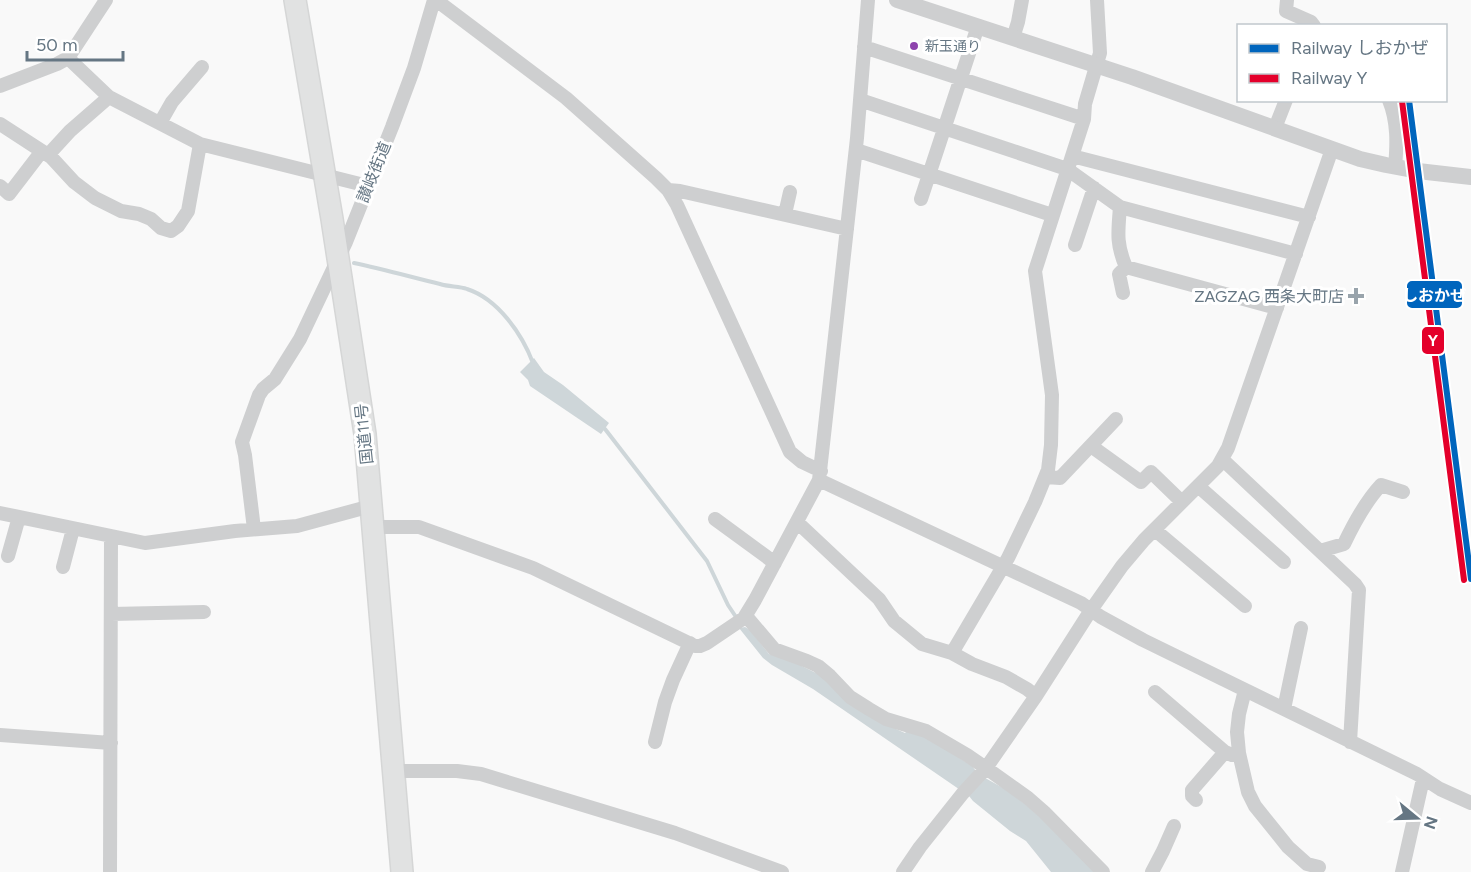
<svg xmlns="http://www.w3.org/2000/svg" width="1471" height="872" viewBox="0 0 1471 872" font-family="Figtree,'Noto Sans JP',sans-serif">
  <style>
    .water { fill: #ced6d9 }
    .lines { fill: none; stroke-linecap: round; stroke-linejoin: round }
    .stream { stroke: #ced6d9; stroke-width: 4 }
    .trunk-casing { stroke: #d5d6d6; stroke-width: 24 }
    .minor { stroke: #cecfd0; stroke-width: 14 }
    .tertiary { stroke: #cecfd0; stroke-width: 16 }
    .trunk { stroke: #e1e2e2; stroke-width: 21 }
    .rail-1-casing { stroke: #fff; stroke-width: 10 }
    .rail-2-casing { stroke: #fff; stroke-width: 10 }
    .rail-1 { stroke: #0065bd; stroke-width: 6 }
    .rail-2 { stroke: #e4002b; stroke-width: 6 }
    .bus-dot { fill: #8e44ad; stroke: #fff; stroke-width: 2 }
    .poi-dot { fill: #99a4ac; stroke: #fff; stroke-width: 2 }
    .labels { text-anchor: middle; dominant-baseline: central; stroke-width: 6; stroke-linejoin: round; paint-order: stroke }
    .bus-label { font-size: 14px; fill: #657683; stroke: #fff; text-anchor: start }
    .street-label { font-size: 16px; fill: #657683; stroke: #fff }
    .poi-label { font-size: 16px; fill: #657683; stroke: #fff; text-anchor: end }
    .line-badge { stroke: #fff; stroke-width: 2 }
    .badge-label { font-size: 16px; text-anchor: middle; font-weight: bold; fill: #fff }
  </style>
  <rect width="100%" height="100%" fill="#f9f9f9"/>
  <!-- water -->
  <path class="water" d="M 534,358 L 544,372 L 563,385 L 609,423 L 601,434 L 530,386 L 528,380 L 520,372 Z
    M 745,627 L 750,630 L 769,654 L 794,662 L 818,674 L 885,724 L 905,733 L 907,731 L 930,739 L 972,766 C 978,776 996,783 1006,790 C 1040,812 1066,844 1095,872 L 1051,872 L 1026,841 L 1010,831 L 973,801 L 969,796 L 813,689 L 772,665 L 763,658 L 739,628 Z"/>
  <g class="lines">
    <!-- stream -->
    <path class="stream" d="M 354,263 C 383,269 411,277 440,284 C 449,287 459,286 467,289 C 498,299 522,334 533,363
      M 601,426 L 605,429 L 707,561 L 728,605 L 738,620"/>
    <defs>
      <path id="trunk" d="M 295,0 L 332,219 L 365,434 L 402,872"/>
    </defs>
    <!-- trunk casing -->
    <use href="#trunk" class="trunk-casing"/>
    <!-- minor -->
    <path class="minor" d="M 436,0 L 566,98 L 656,178 L 668,190 L 677,205 L 790,452 L 802,462 L 821,471
      M 1287,0 L 1286,11 L 1311,22 L 1314,26
      M 1013,38 L 1018,22 L 1022,0
      M 864,47 L 1084,119
      M 68,58 L 109,97 L 200,144 L 368,186
      M 0,86 L 57,64 L 68,58 L 106,0
      M 860,100 L 1067,169 L 1120,207 L 1296,254
      M 1389,100 C 1398,122 1397,145 1395,167
      M 160,123 L 172,102 L 202,67
      M 0,124 L 51,157 L 74,182 L 95,198 L 121,211 L 139,214 L 151,219 L 161,228 L 171,231 L 178,226 L 188,211 L 200,144
      M 1275,128 L 1286,100
      M 856,150 L 1052,215
      M 48,155 L 70,131 L 109,97
      M 1072,156 L 1309,217
      M 0,186 L 9,194 L 42,151
      M 668,190 L 680,191 L 847,229
      M 921,199 L 978,26
      M 1120,207 C 1118,232 1116,244 1126,267 L 1119,274 L 1123,293
      M 785,214 L 790,192
      M 1075,245 L 1094,188
      M 1126,267 L 1277,308
      M 1091,446 L 1141,482 L 1151,472 L 1182,502
      M 1222,459 L 1355,584 L 1359,590 L 1350,742
      M 1046,477 L 1060,478 L 1116,419
      M 819,480 L 1081,603 L 1101,617 L 1143,640 L 1417,774 L 1440,789 L 1471,803
      M 1198,486 L 1284,562
      M 0,513 L 145,543 L 235,531 L 297,526 L 371,506
      M 715,519 L 775,563
      M 797,522 L 879,599 L 894,621 L 922,644 L 952,653 L 972,664 L 1006,677 L 1027,689 L 1036,696
      M 373,527 L 419,527 L 533,568 L 695,646 L 700,646 L 707,643 L 744,618 L 755,600 L 819,480 L 857,138 L 868,0
      M 254,529 L 245,455 L 242,442 L 259,395 L 263,389 L 275,379 L 300,339 L 346,242 L 392,127 L 414,68 L 434,0
      M 1155,530 L 1245,606
      M 1320,551 L 1344,544 C 1354,523 1366,501 1381,485 L 1403,492
      M 8,556 L 19,517
      M 63,567 L 73,529
      M 111,614 L 204,612
      M 746,616 L 774,649 L 807,661 L 818,666 L 830,676 L 850,697 L 869,709 L 886,719 L 926,731 L 967,755 L 986,768 L 1028,798 L 1044,812 L 1103,872
      M 952,653 L 1008,558 L 1035,502 L 1048,470 L 1051,445 L 1052,395 L 1035,271 L 1084,119 L 1085,104 L 1100,53 L 1097,0
      M 1245,690 L 1239,714 L 1237,732 L 1239,753 L 1248,792 L 1255,806 L 1288,847 L 1307,864 L 1319,867
      M 1155,692 L 1225,752 L 1232,755 L 1239,753
      M 1284,709 L 1301,628
      M 0,735 L 111,743
      M 655,742 L 665,702 L 673,680 L 690,643
      M 394,771 L 457,771 L 481,774 L 675,833 L 782,872
      M 1196,800 L 1192,796 L 1192,790 L 1225,752
      M 110,872 L 111,536
      M 903,872 L 920,847 L 963,793 L 986,768 L 1036,696 L 1091,610 L 1122,566 L 1144,540 L 1218,466 L 1228,448 L 1332,149
      M 1152,872 L 1163,851 L 1174,826
      M 1402,872 L 1423,779"/>
    <!-- tertiary -->
    <path class="tertiary" d="M 897,0 L 1132,77 L 1360,159 L 1386,165 L 1418,171 L 1471,177"/>
    <!-- trunk -->
    <use href="#trunk" class="trunk"/>
    <defs>
      <path id="rail-1" d="M 1409,100 L 1471,579"/>
      <path id="rail-2" d="M 1402,101 L 1464,580"/>
    </defs>
    <!-- rail-1 casing -->
    <use href="#rail-1" class="rail-1-casing"/>
    <!-- rail-2 casing -->
    <use href="#rail-2" class="rail-2-casing"/>
    <!-- rail-1 -->
    <use href="#rail-1" class="rail-1"/>
    <!-- rail-2 -->
    <use href="#rail-2" class="rail-2"/>
  </g>
  <!-- markers -->
  <circle class="bus-dot" cx="914" cy="46" r="5"/>
  <path class="poi-dot" d="M1353 287h6v6h6v6h-6v6h-6v-6h-6v-6h6z"/>
  <g class="labels">
    <!-- bus labels -->
    <g class="bus-label">
      <text x="925" y="46">新玉通り</text>
    </g>
    <!-- street labels -->
    <g class="street-label">
      <text transform="translate(374 172) rotate(-68)">讃岐街道</text>
      <text transform="translate(364 434) rotate(-96)">国道11号</text>
    </g>
    <!-- poi labels -->
    <g class="poi-label">
      <text x="1344" y="296">ZAGZAG 西条大町店</text>
    </g>
  </g>
  <g class="line-badge">
    <rect x="1406" y="280" width="57" height="29" rx="6" fill="#0065bd"/>
    <rect x="1421" y="326" width="24" height="29" rx="6" fill="#e4002b"/>
  </g>
  <g class="badge-label">
    <text x="1434" y="301">しおかぜ</text>
    <text x="1433" y="346">Y</text>
  </g>
  <!-- legend -->
  <rect x="1237" y="24" width="210" height="78" fill="#ffffff" stroke="#c1c8cd" stroke-width="1.5"/>
  <rect x="1249" y="44" width="30" height="9" fill="#0065bd" stroke="#c1c8cd" stroke-width="1.5"/>
  <text x="1291" y="54" font-size="18" fill="#657683">Railway しおかぜ</text>
  <rect x="1249" y="74" width="30" height="9" fill="#e4002b" stroke="#c1c8cd" stroke-width="1.5"/>
  <text x="1291" y="84" font-size="18" fill="#657683">Railway Y</text>
  <!-- north arrow -->
  <g transform="translate(1417 818) rotate(109)" stroke="#ffffff" stroke-width="4.5" paint-order="stroke">
  <path d="M0-4.5L10 22L0 15L-10 22Z" fill="#657683"/>
  <text y="-9" font-size="16" font-weight="bold" text-anchor="middle" fill="#657683">N</text>
  </g>
  <!-- scale -->
  <path d="M27 51v9h96v-9" fill="none" stroke="#657683" stroke-width="3"/>
  <text x="36" y="51" font-size="18" fill="#657683" stroke="#ffffff" stroke-width="4.5" paint-order="stroke">50 m</text>
</svg>
